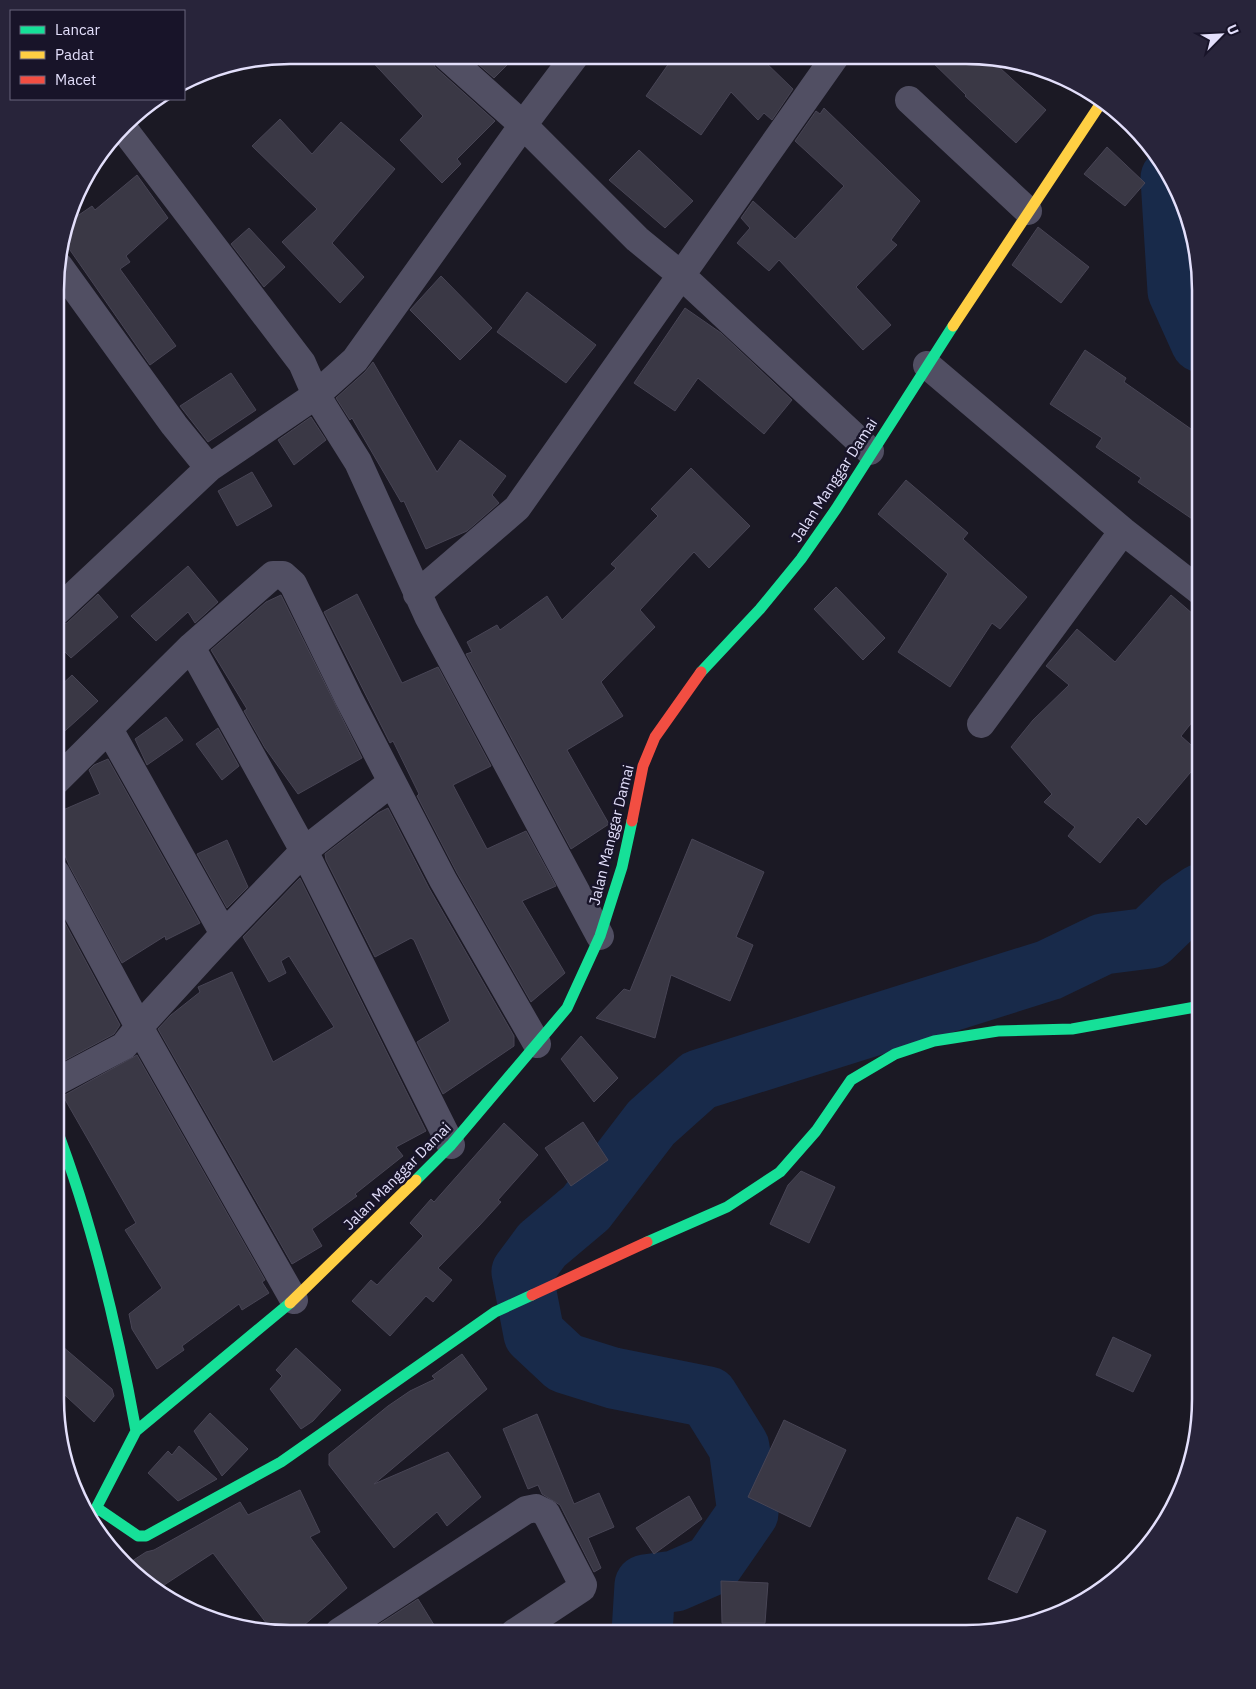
<svg xmlns="http://www.w3.org/2000/svg" width="1256" height="1689" viewBox="0 0 1256 1689" font-family="'IBM Plex Sans',sans-serif">
  <style>
    .lines { fill: none; stroke-linecap: round; stroke-linejoin: round }
    .river { stroke: #182a4a; stroke-width: 61 }
    .building { fill: #3a3845; stroke: #484555 }
    .street { stroke: #514f63; stroke-width: 28 }
    .fast { stroke: #16e098; stroke-width: 11 }
    .slow { stroke: #ffcf43; stroke-width: 11 }
    .jam { stroke: #f24e42; stroke-width: 11 }
    .labels { text-anchor: middle; dominant-baseline: central; stroke-width: 5; stroke-linejoin: round; paint-order: stroke }
    .street-label { font-size: 15px; fill: #e3dffb; stroke: #181429 }
    .rim { fill: none; stroke: #e3dffb; stroke-width: 2.5 }
  </style>
  <rect width="100%" height="100%" fill="#1b1924"/>
  <g class="lines">
    <!-- river -->
    <path class="river" d="M 1171,178 L 1178,291 L 1201,342
      M 642,1633 L 645,1585 L 675,1581 L 712,1565 L 748,1513 L 739,1447 L 708,1397 L 613,1378 L 565,1363 L 534,1334 L 522,1272 L 542,1245 L 586,1208 L 651,1123 L 699,1080 L 1049,970 L 1103,944 L 1150,938 L 1182,907 L 1201,894"/>
  </g>
  <!-- building -->
  <path class="building" d="M 366,55 L 430,55 L 435,67 L 495,121 L 457,159 L 461,164 L 442,183 L 400,140 L 423,116 Z
    M 469,56 L 516,56 L 494,78 Z
    M 674,56 L 759,56 L 793,89 L 772,120 L 764,113 L 758,120 L 731,92 L 701,135 L 646,96 Z
    M 927,57 L 988,57 L 1046,110 L 1016,143 L 965,96 L 966,95 Z
    M 824,108 L 920,201 L 891,240 L 897,245 L 856,287 L 891,325 L 863,350 L 779,260 L 769,271 L 737,243 L 750,228 L 741,218 L 753,201 L 795,239 L 844,186 L 795,141 L 816,111 L 820,114 Z
    M 280,119 L 312,154 L 341,122 L 395,169 L 332,243 L 364,277 L 340,303 L 282,242 L 317,209 L 252,146 Z
    M 1107,147 L 1145,183 L 1125,206 L 1084,174 Z
    M 639,150 L 693,201 L 665,228 L 609,180 Z
    M 137,175 L 168,218 L 126,256 L 130,262 L 120,269 L 176,346 L 150,365 L 63,240 L 70,221 L 92,206 L 95,210 Z
    M 1038,227 L 1089,267 L 1061,303 L 1012,265 Z
    M 249,228 L 285,267 L 264,287 L 231,244 Z
    M 441,276 L 492,328 L 460,360 L 410,310 Z
    M 527,292 L 596,345 L 566,383 L 497,332 Z
    M 685,308 L 721,333 L 792,400 L 764,434 L 698,378 L 675,411 L 634,383 Z
    M 1085,350 L 1126,378 L 1124,382 L 1201,436 L 1201,525 L 1138,482 L 1141,478 L 1096,447 L 1102,438 L 1050,404 Z
    M 373,362 L 437,472 L 460,440 L 506,476 L 492,495 L 499,503 L 467,531 L 426,549 L 404,501 L 401,502 L 352,418 L 350,420 L 336,398 L 365,372 Z
    M 231,373 L 256,410 L 208,442 L 180,406 Z
    M 311,417 L 326,440 L 294,465 L 278,440 Z
    M 691,468 L 750,526 L 709,568 L 694,552 L 640,610 L 655,627 L 601,682 L 623,716 L 567,750 L 609,824 L 571,849 L 466,654 L 472,652 L 467,642 L 497,625 L 500,630 L 547,596 L 562,620 L 616,568 L 611,564 L 658,516 L 651,509 Z
    M 252,472 L 272,506 L 237,526 L 218,491 Z
    M 906,480 L 968,533 L 963,539 L 1027,597 L 1000,629 L 992,623 L 950,687 L 898,652 L 948,574 L 878,514 Z
    M 188,566 L 218,602 L 195,623 L 188,612 L 156,641 L 131,616 Z
    M 836,587 L 885,638 L 863,660 L 814,609 Z
    M 98,594 L 118,617 L 71,658 L 56,643 L 56,627 L 67,623 Z
    M 357,594 L 402,683 L 438,667 L 491,766 L 453,785 L 487,849 L 526,831 L 556,886 L 522,901 L 565,973 L 531,1002 L 457,873 L 417,796 L 419,794 L 393,741 L 390,743 L 324,612 Z
    M 281,595 L 362,758 L 298,794 L 265,748 L 244,711 L 247,709 L 211,650 L 266,602 Z
    M 1171,595 L 1201,621 L 1201,711 L 1181,736 L 1201,754 L 1201,760 L 1146,825 L 1138,817 L 1100,863 L 1068,836 L 1075,827 L 1044,802 L 1052,794 L 1011,747 L 1033,720 L 1069,685 L 1046,666 L 1077,629 L 1115,662 Z
    M 72,675 L 98,701 L 56,739 L 56,690 Z
    M 166,717 L 183,740 L 147,765 L 135,739 Z
    M 218,728 L 239,766 L 222,780 L 196,744 Z
    M 108,759 L 200,923 L 166,940 L 165,936 L 122,963 L 69,865 L 56,835 L 56,813 L 100,794 L 89,770 L 94,765 Z
    M 388,808 L 429,888 L 514,1036 L 514,1046 L 443,1094 L 417,1042 L 450,1021 L 414,940 L 411,938 L 375,957 L 326,860 L 325,854 L 378,813 Z
    M 692,839 L 764,872 L 736,937 L 753,945 L 730,1001 L 671,975 L 655,1038 L 596,1018 L 624,989 L 630,991 Z
    M 227,840 L 248,887 L 227,908 L 197,854 Z
    M 300,878 L 426,1131 L 396,1147 L 403,1156 L 355,1194 L 357,1196 L 312,1229 L 322,1246 L 292,1264 L 158,1029 L 171,1015 L 200,992 L 198,987 L 232,972 L 273,1062 L 334,1027 L 289,956 L 281,961 L 286,973 L 269,982 L 243,937 Z
    M 56,906 L 120,1025 L 114,1034 L 56,1065 Z
    M 581,1036 L 618,1078 L 594,1102 L 561,1059 Z
    M 137,1055 L 265,1280 L 262,1282 L 269,1293 L 242,1310 L 239,1304 L 182,1346 L 184,1350 L 157,1369 L 132,1329 L 129,1314 L 162,1288 L 125,1230 L 136,1223 L 63,1096 Z
    M 583,1122 L 608,1160 L 571,1186 L 545,1148 Z
    M 504,1123 L 538,1155 L 498,1200 L 501,1202 L 479,1226 L 438,1268 L 452,1280 L 433,1302 L 426,1296 L 390,1336 L 352,1301 L 371,1280 L 377,1285 L 423,1236 L 410,1223 L 431,1199 L 434,1202 Z
    M 801,1171 L 835,1187 L 809,1243 L 770,1224 L 788,1185 Z
    M 1113,1337 L 1151,1355 L 1133,1392 L 1096,1375 Z
    M 55,1340 L 112,1389 L 114,1396 L 94,1422 L 55,1386 Z
    M 296,1348 L 341,1390 L 313,1421 L 301,1429 L 270,1389 L 282,1376 L 276,1370 Z
    M 462,1354 L 487,1389 L 374,1484 L 448,1452 L 481,1497 L 447,1526 L 437,1512 L 394,1548 L 329,1465 L 329,1454 L 388,1406 L 410,1391 L 435,1379 L 432,1376 Z
    M 210,1413 L 248,1449 L 222,1476 L 194,1431 Z
    M 537,1414 L 574,1504 L 599,1493 L 614,1527 L 588,1538 L 601,1568 L 594,1572 L 560,1505 L 542,1494 L 538,1485 L 528,1489 L 503,1429 Z
    M 784,1420 L 846,1450 L 810,1527 L 748,1497 Z
    M 179,1446 L 217,1479 L 178,1501 L 148,1473 L 168,1451 L 172,1455 Z
    M 300,1490 L 320,1532 L 310,1537 L 347,1588 L 296,1632 L 273,1632 L 213,1553 L 155,1591 L 126,1565 L 146,1552 L 154,1550 L 240,1502 L 248,1515 Z
    M 689,1496 L 702,1519 L 654,1554 L 636,1528 Z
    M 1017,1517 L 1046,1531 L 1017,1593 L 988,1579 Z
    M 721,1581 L 768,1583 L 765,1623 L 722,1623 Z
    M 418,1599 L 439,1633 L 367,1632 Z"/>
  <g class="lines">
    <!-- street -->
    <path class="street" d="M 575,56 L 523,125 L 637,239 L 682,276 L 870,451
      M 909,100 L 1028,211
      M 123,128 L 302,363 L 316,395 L 358,462 L 428,616 L 600,936
      M 59,266 L 174,425 L 209,468
      M 927,365 L 1123,531 L 1201,592
      M 417,594 L 517,508 L 835,57
      M 56,612 L 209,468 L 316,395 L 355,360 L 523,125 L 445,55
      M 191,647 L 304,851 L 392,782
      M 981,724 L 1123,531
      M 109,729 L 224,934
      M 56,781 L 191,647 L 273,575 L 283,575 L 293,584 L 349,699 L 443,880 L 537,1044
      M 56,873 L 139,1027 L 224,934 L 304,851 L 451,1145
      M 56,1082 L 124,1046 L 139,1027 L 294,1300
      M 339,1632 L 526,1510 L 536,1508 L 546,1513 L 583,1585 L 582,1588 L 514,1633"/>
    <!-- fast -->
    <path class="fast" d="M 701,672 L 760,609 L 801,559 L 836,509 L 953,326
      M 55,1125 C 93,1224 117,1326 136,1431
      M 416,1180 L 451,1145 L 567,1008 L 600,936 L 622,867 L 632,821
      M 647,1242 L 727,1207 L 780,1172 L 816,1131 L 851,1080 L 895,1054 L 934,1041 L 998,1031 L 1072,1029 L 1201,1006
      M 97,1508 L 138,1536 L 146,1536 L 281,1462 L 495,1312 L 532,1295
      M 90,1520 L 136,1431 L 290,1303"/>
    <!-- slow -->
    <path class="slow" d="M 953,326 L 1103,100
      M 290,1303 L 416,1180"/>
    <!-- jam -->
    <path class="jam" d="M 632,821 L 643,766 L 655,737 L 701,672
      M 532,1295 L 647,1242"/>
  </g>
  <g class="labels">
    <!-- street labels -->
    <g class="street-label">
      <text transform="translate(834 480) rotate(-57)">Jalan Manggar Damai</text>
      <text transform="translate(611 835) rotate(-76)">Jalan Manggar Damai</text>
      <text transform="translate(397 1176) rotate(-45)">Jalan Manggar Damai</text>
    </g>
  </g>
  <!-- crop -->
  <path d="M0 0H1256V1689H0ZM290 64H966A226 226 0 0 1 1192 290V1399A226 226 0 0 1 966 1625H290A226 226 0 0 1 64 1399V290A226 226 0 0 1 290 64Z" fill="#28243a" fill-rule="evenodd"/>
  <path class="rim" d="M290 64H966A226 226 0 0 1 1192 290V1399A226 226 0 0 1 966 1625H290A226 226 0 0 1 64 1399V290A226 226 0 0 1 290 64Z"/>
  <!-- legend -->
  <rect x="10" y="10" width="175" height="90" fill="#181429" stroke="#69657d"/>
  <rect x="20" y="26" width="25" height="8" fill="#16e098" stroke="#69657d"/>
  <text x="55" y="35" font-size="15" fill="#e3dffb">Lancar</text>
  <rect x="20" y="51" width="25" height="8" fill="#ffcf43" stroke="#69657d"/>
  <text x="55" y="60" font-size="15" fill="#e3dffb">Padat</text>
  <rect x="20" y="76" width="25" height="8" fill="#f24e42" stroke="#69657d"/>
  <text x="55" y="85" font-size="15" fill="#e3dffb">Macet</text>
  <!-- north arrow -->
  <g transform="translate(1221 35) rotate(66)" stroke="#181429" stroke-width="4" paint-order="stroke">
  <path d="M0-4L9 19L0 12L-9 19Z" fill="#e3dffb"/>
  <text y="-8" font-size="14" font-weight="bold" text-anchor="middle" fill="#e3dffb">U</text>
  </g>
</svg>
